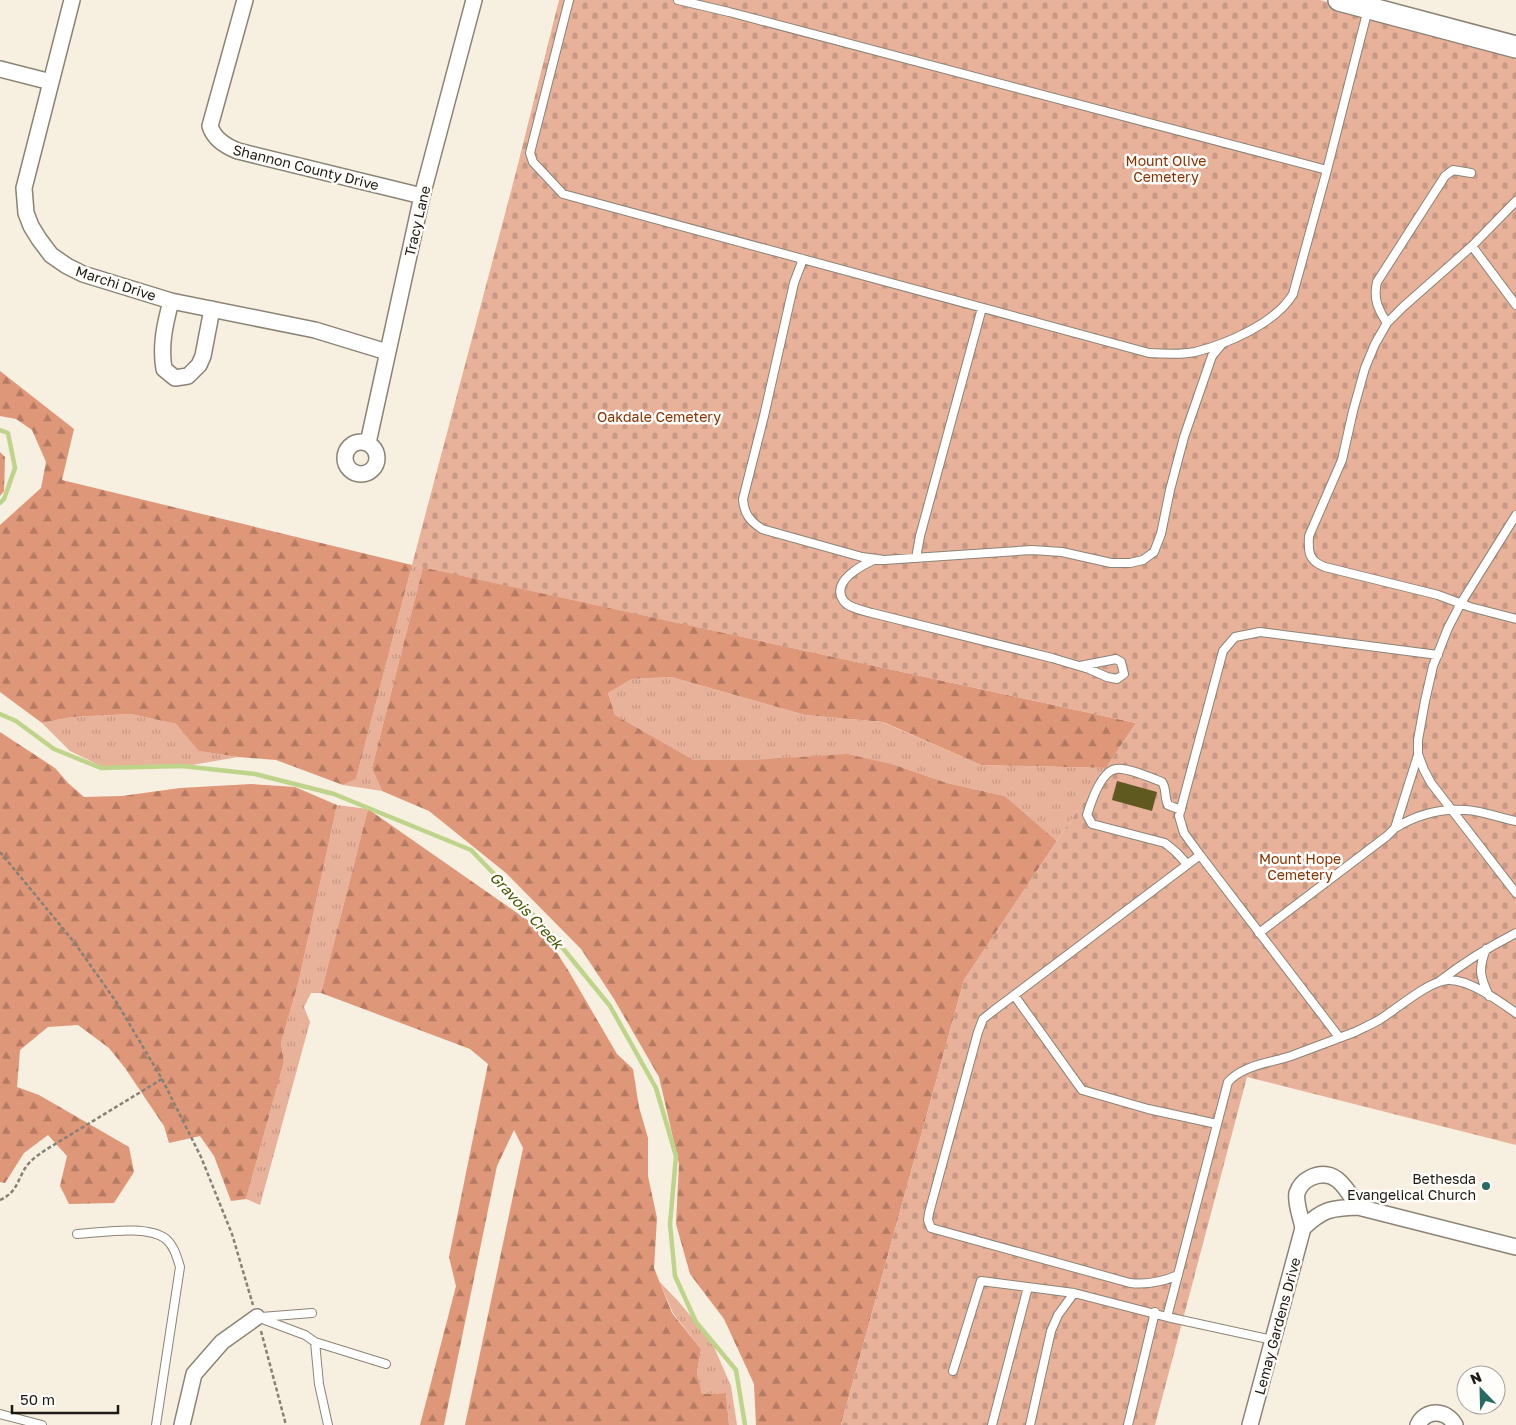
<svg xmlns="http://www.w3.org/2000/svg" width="1516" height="1425" viewBox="0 0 1516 1425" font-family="'Golos Text',sans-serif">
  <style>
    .grass { fill: url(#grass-tufts) }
    .forest { fill: url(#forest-firs) }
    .cemetery { fill: url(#cemetery-stones) }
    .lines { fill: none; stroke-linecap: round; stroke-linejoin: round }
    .stream { stroke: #bfd48b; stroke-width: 4.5 }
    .building { fill: #60591f }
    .lane-casing { stroke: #8b8476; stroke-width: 10 }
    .street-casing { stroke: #8b8476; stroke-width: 18 }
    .secondary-casing { stroke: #8b8476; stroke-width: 24 }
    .path { stroke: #868177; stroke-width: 2.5; stroke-dasharray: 4 2.5; stroke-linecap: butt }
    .lane { stroke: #fff; stroke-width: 8 }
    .street { stroke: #fff; stroke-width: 15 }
    .secondary { stroke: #fff; stroke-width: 21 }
    .poi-dot { fill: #266c60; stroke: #fffdfa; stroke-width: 2 }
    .labels { text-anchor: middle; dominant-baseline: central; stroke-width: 5; stroke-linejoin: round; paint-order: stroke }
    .park-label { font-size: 14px; fill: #863100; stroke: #fffdfa }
    .street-label { font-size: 14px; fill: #1d1a15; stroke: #fffdfa }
    .poi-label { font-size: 14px; fill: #1d1a15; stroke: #fffdfa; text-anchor: end }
    .water-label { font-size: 15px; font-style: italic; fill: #465701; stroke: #fffdfa }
  </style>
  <defs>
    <pattern id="grass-tufts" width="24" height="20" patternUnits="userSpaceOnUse" patternTransform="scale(1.25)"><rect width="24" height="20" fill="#e8b19a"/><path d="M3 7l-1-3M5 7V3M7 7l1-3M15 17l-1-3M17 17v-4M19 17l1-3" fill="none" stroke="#c79884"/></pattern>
    <pattern id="forest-firs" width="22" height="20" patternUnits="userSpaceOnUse" patternTransform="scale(1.25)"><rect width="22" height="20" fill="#df9779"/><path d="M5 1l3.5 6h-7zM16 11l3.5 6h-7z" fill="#b47a62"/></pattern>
    <pattern id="cemetery-stones" width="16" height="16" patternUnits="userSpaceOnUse" patternTransform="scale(1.25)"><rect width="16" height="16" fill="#e8b19a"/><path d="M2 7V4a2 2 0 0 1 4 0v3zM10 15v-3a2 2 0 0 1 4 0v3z" fill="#c79884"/></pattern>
  </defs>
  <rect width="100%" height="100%" fill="#f7efe0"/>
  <!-- grass -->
  <path class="grass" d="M 412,565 L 423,567 L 372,768 L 382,791 L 343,785 L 356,779 Z
    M 671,677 L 805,715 L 882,722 L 981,765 L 1106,768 L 1057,841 L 1005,796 L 947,783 L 895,765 L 694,760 L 615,715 L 608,693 L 632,679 Z
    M 131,714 L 176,724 L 200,751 L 238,757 L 181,767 L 139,769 L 101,766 L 70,751 L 42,723 L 72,717 Z
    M 337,805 L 368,809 L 321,993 L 311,993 L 304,1007 L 310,1022 L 260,1205 L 246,1199 L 284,1062 L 281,1043 L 299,980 Z
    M 659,1281 L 678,1301 L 711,1340 L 731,1386 L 737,1425 L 729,1425 L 726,1393 L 702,1394 L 697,1373 L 701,1349 L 673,1313 Z"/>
  <!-- forest -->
  <path class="forest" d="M 0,371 L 74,429 L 62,480 L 412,565 L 356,779 L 343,785 L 276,760 L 238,757 L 199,751 L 176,724 L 131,714 L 72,717 L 42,723 L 0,692 L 0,525 L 41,488 L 46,462 L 32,430 L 16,419 L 0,416 Z
    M 0,452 L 5,457 L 4,491 L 0,496 Z
    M 423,567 L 1136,723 L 1106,768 L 981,765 L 883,722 L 805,715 L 671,677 L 632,679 L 608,693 L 615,715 L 694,760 L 754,760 L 847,754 L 895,765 L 947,783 L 1005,796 L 1057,841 L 964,980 L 841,1425 L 756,1425 L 754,1384 L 724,1319 L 690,1274 L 676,1224 L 679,1164 L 659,1077 L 614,999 L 581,949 L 506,873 L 429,811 L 382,791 L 372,768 Z
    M 0,732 L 55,768 L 68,783 L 84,797 L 122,796 L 180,788 L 251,784 L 295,787 L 337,805 L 299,980 L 281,1043 L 284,1062 L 246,1199 L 231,1201 L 214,1156 L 200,1136 L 169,1143 L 164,1126 L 125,1068 L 109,1048 L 78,1025 L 48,1027 L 20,1050 L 17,1087 L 39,1095 L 129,1147 L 134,1172 L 114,1203 L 69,1204 L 60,1186 L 67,1156 L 48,1135 L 24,1153 L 5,1183 L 0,1182 Z
    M 368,809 L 543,931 L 568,970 L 617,1054 L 633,1069 L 639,1107 L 648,1138 L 648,1176 L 657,1218 L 654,1268 L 672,1313 L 701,1349 L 697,1373 L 702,1394 L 726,1393 L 729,1425 L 465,1425 L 523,1148 L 514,1130 L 497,1166 L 444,1425 L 420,1425 L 456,1286 L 449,1257 L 488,1064 L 470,1049 L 321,993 Z"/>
  <!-- cemetery -->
  <path class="cemetery" d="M 559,0 L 1320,0 L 1516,51 L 1516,1145 L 1247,1077 L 1155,1425 L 841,1425 L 964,980 L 1136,723 L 412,565 L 515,176 Z"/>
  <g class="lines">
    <!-- stream -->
    <path class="stream" d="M 0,430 L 8,433 L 15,468 L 4,499 L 0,503
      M 0,714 L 16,721 L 54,749 L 101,768 L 182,766 L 255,774 L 334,794 L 471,850 L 548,930 L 610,1006 L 656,1088 L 676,1156 L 670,1224 L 675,1276 L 696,1322 L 736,1370 L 745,1425"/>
  </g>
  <!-- building -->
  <path class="building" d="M 1117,781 L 1157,792 L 1152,811 L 1112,800 Z"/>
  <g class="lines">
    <defs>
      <path id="lane" d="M 569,0 L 530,153 L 533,162 L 563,194 L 1149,353 C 1164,354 1180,355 1195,352 C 1227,344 1276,323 1293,294 L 1327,170 L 1368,9
        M 678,0 L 729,12 L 1327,170
        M 1516,201 L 1472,246 L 1403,307 L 1387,323 L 1375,344 L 1365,368 L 1353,411 L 1342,460 L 1309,536 C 1308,553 1309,561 1325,567 L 1438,595 L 1470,607 L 1516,619
        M 1472,246 L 1516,305
        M 803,259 L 794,283 L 764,416 L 743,499 C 744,514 750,521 762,529 L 862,557 L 884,560 L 1032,550 L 1062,552 L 1111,563 L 1130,563 L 1143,560 L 1154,552 L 1161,534 L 1170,490 L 1184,437 L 1212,356 L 1222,344
        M 1387,323 C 1378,309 1373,299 1377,282 L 1445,176 L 1453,170 L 1471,173
        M 1516,515 L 1461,603 L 1448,628 L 1433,666 L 1425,701 L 1418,740 L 1418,754 L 1424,770 L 1431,783 L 1516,893
        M 916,558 L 920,536 L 982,308
        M 876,559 C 862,565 831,581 843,600 C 848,608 864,611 872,613 L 1052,658 L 1089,669 L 1107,677 L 1117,679 L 1124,674 L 1121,662 L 1116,659 L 1080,666
        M 1181,810 L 1168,805 C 1164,797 1167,789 1162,782 C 1151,778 1127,767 1116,769 C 1101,771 1091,802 1087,815 L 1092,824 L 1165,843 L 1176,852 L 1187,864
        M 1395,828 C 1416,815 1441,808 1466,810 C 1483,811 1500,818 1516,821
        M 1200,855 L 1184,833 L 1179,816 L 1223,651 L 1235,637 L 1260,632 L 1438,655
        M 1259,933 L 1387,836 L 1395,828 L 1418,755
        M 1486,949 C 1478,969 1480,977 1489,996
        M 1440,981 C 1464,962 1489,947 1516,933
        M 1014,995 L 1082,1090 L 1148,1109 L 1217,1124
        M 77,1234 C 100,1233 147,1224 166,1239 C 174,1246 177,1257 180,1267 L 156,1425
        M 1178,1275 C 1162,1282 1147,1285 1130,1283 L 931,1228 L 928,1220 L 929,1213 L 978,1032 L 983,1019 L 993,1011 L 1200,855 L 1339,1037
        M 257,1317 L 305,1335 L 315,1342 L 386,1364
        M 261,1317 L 312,1313
        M 1167,1317 L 1228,1082 C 1243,1065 1270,1063 1291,1056 C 1312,1048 1334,1040 1355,1032 C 1363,1028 1372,1024 1379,1020 C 1397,1009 1428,981 1448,980 C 1469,979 1499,1001 1516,1013
        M 315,1342 L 319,1384 L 328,1425
        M 953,1371 L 981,1281 L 1074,1293 L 1167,1317 L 1273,1340
        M 0,1414 L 42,1425
        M 992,1425 L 1028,1287
        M 1030,1425 L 1051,1331 L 1058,1315 L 1074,1293
        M 1128,1425 L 1155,1312"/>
      <path id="street" d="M 72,0 L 24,188 L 26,213 L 31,226 L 39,239 L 51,255 L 67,266 L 83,274 L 171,301 L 315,330 L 387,352
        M 245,0 L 210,126 C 214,139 225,146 238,151 L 422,196
        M 0,69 L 51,82
        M 171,301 C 165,324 160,345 164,369 L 175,378 L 188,376 L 199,365 L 203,356 L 212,309
        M345 458a16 16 0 1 1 32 0a16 16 0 1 1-32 0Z
        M 368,443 L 422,196 L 474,0
        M 1303,1228 C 1301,1217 1295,1203 1297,1193 C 1299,1187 1304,1181 1310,1178 C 1335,1166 1346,1188 1358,1207
        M 182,1425 L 194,1374 L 222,1342 L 257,1317
        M 1250,1425 L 1303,1228 C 1323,1209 1331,1208 1358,1207 L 1516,1247
        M 1418,1425 C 1426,1408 1447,1410 1455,1425"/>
      <path id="secondary" d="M 1339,0 L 1516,47"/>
    </defs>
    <!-- lane casing -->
    <use href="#lane" class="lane-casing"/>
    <!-- street casing -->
    <use href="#street" class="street-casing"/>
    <!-- secondary casing -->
    <use href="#secondary" class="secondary-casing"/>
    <!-- path -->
    <path class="path" d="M 0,852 L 74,942 L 117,1003 L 162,1079 L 201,1157 L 232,1234 L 253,1305
      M 0,1200 C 20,1191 17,1176 30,1162 C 35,1157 41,1153 47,1149 L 162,1079
      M 261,1331 L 286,1425"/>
    <!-- lane -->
    <use href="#lane" class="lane"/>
    <!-- street -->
    <use href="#street" class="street"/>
    <!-- secondary -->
    <use href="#secondary" class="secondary"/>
  </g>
  <!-- markers -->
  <circle class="poi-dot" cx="1486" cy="1186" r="5"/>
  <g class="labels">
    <!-- park labels -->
    <g class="park-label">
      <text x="1166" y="160">Mount Olive<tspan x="1166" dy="16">Cemetery</tspan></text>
      <text x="659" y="416">Oakdale Cemetery</text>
      <text x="1300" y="858">Mount Hope<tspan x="1300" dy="16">Cemetery</tspan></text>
    </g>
    <!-- street labels -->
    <g class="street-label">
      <text transform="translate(306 167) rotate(14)">Shannon County Drive</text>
      <text transform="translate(417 221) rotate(-77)">Tracy Lane</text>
      <text transform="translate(116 283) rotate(18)">Marchi Drive</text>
      <text transform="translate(1277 1326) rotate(-75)">Lemay Gardens Drive</text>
    </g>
    <!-- poi labels -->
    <g class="poi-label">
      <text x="1476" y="1178">Bethesda<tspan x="1476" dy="16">Evangelical Church</tspan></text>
    </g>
    <!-- water labels -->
    <g class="water-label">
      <text transform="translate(527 910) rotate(47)">Gravois Creek</text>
    </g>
  </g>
  <!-- north arrow -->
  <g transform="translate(1481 1390) rotate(337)"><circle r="24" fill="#fffdfa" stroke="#a5a29e"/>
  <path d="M0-4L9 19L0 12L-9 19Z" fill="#266c60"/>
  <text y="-8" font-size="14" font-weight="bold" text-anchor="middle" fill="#1d1a15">N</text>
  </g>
  <!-- scale -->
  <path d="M12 1405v8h106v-8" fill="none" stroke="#1d1a15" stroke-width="2.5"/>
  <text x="20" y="1405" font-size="15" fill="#1d1a15" stroke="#fffdfa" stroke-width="4" paint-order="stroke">50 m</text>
</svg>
